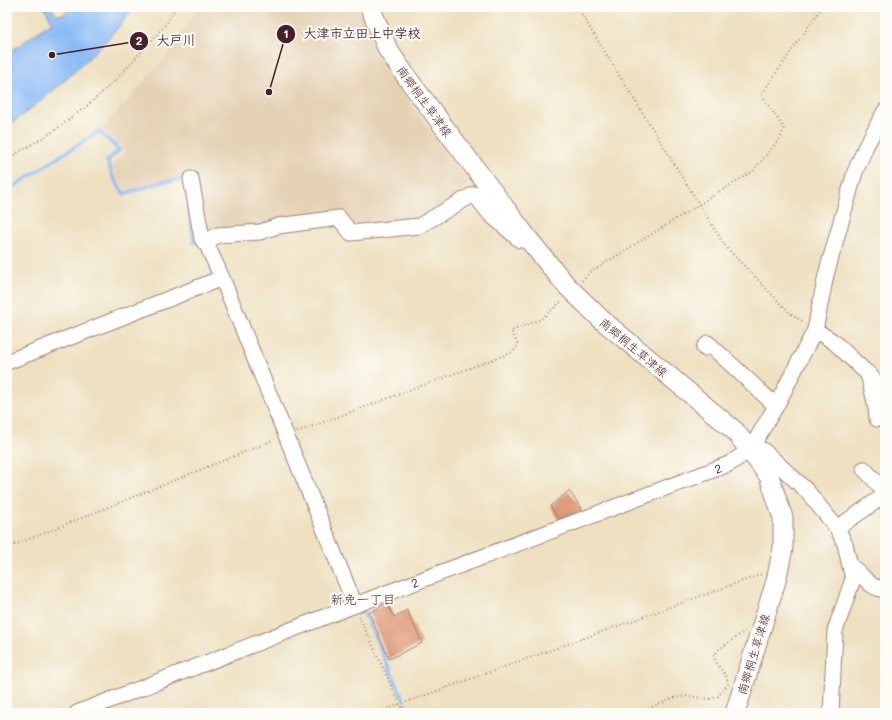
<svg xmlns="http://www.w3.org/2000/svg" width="892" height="720" viewBox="0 0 892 720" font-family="Mali,'Klee One',sans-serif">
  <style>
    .built { fill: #e5d1b4 }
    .water { fill: #89baf5; stroke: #6a6c90 }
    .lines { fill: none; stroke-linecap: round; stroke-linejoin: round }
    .stream { stroke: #89baf5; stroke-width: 3.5 }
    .building { fill: #db8f6c }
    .minor-casing { stroke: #9c8076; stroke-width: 17 }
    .major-casing { stroke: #9c8076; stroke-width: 21 }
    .path { stroke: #9c8076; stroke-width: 2; stroke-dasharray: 1 3; stroke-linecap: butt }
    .minor { stroke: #fff; stroke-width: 15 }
    .major { stroke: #fff; stroke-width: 19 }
    .labels { text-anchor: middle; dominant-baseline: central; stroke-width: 4; stroke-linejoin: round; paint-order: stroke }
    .street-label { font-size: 12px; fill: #4a1f2b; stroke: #fdfcf7 }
    .neighbourhood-label { font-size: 13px; fill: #4a1f2b; stroke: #fdfcf7 }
    .leader { fill: none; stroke: #4a1f2b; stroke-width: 1.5 }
    .callout-dot { fill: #4a1f2b; stroke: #fdfcf7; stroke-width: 1.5 }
    .mark-label { font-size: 12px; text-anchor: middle; font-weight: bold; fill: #fff }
    .callout-label { font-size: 13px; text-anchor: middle; font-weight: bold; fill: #4a1f2b; stroke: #fdfcf7; stroke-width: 4; stroke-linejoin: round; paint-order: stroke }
  </style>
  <rect width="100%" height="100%" fill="#fdfcf7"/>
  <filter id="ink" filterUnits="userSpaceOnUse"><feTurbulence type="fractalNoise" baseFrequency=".025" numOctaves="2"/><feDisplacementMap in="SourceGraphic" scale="8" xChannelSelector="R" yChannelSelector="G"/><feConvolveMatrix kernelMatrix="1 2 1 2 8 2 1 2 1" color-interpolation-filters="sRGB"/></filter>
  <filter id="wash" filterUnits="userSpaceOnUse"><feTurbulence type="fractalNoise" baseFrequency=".012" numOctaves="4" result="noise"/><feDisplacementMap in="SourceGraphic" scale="16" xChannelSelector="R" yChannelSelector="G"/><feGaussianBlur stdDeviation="0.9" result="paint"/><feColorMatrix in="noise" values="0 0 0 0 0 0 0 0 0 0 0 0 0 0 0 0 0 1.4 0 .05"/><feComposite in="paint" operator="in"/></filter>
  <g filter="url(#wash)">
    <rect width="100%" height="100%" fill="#eee0c0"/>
    <!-- built -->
    <path class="built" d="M 198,7 L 360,7 L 376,54 L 467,183 L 459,197 L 418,220 L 352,229 L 341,212 L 206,235 L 196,176 L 162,181 L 126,192 L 111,166 L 126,152 L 102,129 L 170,52 Z"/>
    <!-- water -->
    <path class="water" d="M 44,7 L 50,7 L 57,15 L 64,14 L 71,7 L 135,7 C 99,53 54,92 7,127 L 7,54 L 52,22 Z"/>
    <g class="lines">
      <!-- stream -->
      <path class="stream" d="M 7,191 L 99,131 L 119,150 L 107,161 L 113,177 L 124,194 L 162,182 L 184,179 L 185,183
        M 189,211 L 194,243
        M 363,611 L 403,698
        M 406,705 L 409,713"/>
    </g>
    <g id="blocks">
      <!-- building -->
      <path class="building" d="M 569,491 L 582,509 L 558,519 L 550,506 Z
        M 387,603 L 394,617 L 407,610 L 422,643 L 389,659 L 369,613 Z"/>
    </g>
  </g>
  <g filter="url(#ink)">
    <use href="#blocks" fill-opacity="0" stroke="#9c8076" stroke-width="1"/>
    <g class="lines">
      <defs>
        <g id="minor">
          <path d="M 191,179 L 202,239 L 207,245 L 222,278 L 355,605"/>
          <path d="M 204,242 L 218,235 L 260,232 L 278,226 L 339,218 L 351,233 L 419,226 L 474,194 L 490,214 L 520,240 L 529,240"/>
          <path d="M 815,330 L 834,342 L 885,390"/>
          <path d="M 704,348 L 708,343 L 776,406"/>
          <path d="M 7,362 L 222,278"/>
          <path d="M 868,373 C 871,389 877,404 877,419"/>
          <path d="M 750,450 L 763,450 L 806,490 L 837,528 L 845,544 L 853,579 L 835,631 L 831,713"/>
          <path d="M 837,528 L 882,497 L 883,489 L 864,469"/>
          <path d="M 850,566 C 862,572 867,586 880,589 L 885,585"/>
          <path id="s1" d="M 77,713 L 355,605 L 729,464 L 750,450 L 776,406 L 815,330 L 826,275 L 855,172 L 866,146 L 885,111"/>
        </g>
        <path id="major" d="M 370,7 L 388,50 L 408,79 L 529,240 L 566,285 L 602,320 L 735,431 L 769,476 L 783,518 L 783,548 L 776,581 L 735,713"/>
      </defs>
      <!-- minor casing -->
      <use href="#minor" class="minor-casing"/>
      <!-- major casing -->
      <use href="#major" class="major-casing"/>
      <!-- path -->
      <path class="path" d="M 577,7 L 725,246 L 790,313 L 804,322
        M 7,159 L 51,133 L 88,105 L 116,80 L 167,23 L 176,7
        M 582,281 L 589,273 L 753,171 L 781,137 L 784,128 L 761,95 L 822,7
        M 297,432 L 513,352 L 518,345 L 511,331 L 541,319 L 562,301
        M 7,548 L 274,440
        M 359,616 L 404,713
        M 376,713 L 762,574
        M 637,713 L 674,698 L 687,696 L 711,699 L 718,696 L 728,684 C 728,673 716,667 714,656 L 718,650 L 745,631"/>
      <!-- minor -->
      <use href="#minor" class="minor"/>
      <!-- major -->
      <use href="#major" class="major"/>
    </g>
  </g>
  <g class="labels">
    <!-- street labels -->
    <g class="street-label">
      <text transform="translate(425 101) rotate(54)">南郷桐生草津線</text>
      <text transform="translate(634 347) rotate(40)">南郷桐生草津線</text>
      <text stroke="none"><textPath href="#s1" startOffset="686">2</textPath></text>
      <text stroke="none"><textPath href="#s1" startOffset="362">2</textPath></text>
      <text transform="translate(753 654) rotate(-73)">南郷桐生草津線</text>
    </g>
    <!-- neighbourhood labels -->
    <g class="neighbourhood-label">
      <text x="363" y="598">新免一丁目</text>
    </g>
  </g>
  <!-- callouts -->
  <path class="leader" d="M269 92L286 34M52 55L139 41"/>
  <g class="callout-dot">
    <circle cx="269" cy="92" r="4"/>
    <circle cx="52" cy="55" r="4"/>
    <circle cx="286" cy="34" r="10"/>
    <circle cx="139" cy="41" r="10"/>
  </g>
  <g class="mark-label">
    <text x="286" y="38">1</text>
    <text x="139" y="45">2</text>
  </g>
  <g class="callout-label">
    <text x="362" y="38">大津市立田上中学校</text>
    <text x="176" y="45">大戸川</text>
  </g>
  <!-- margin -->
  <rect width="892" height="720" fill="none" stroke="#fdfcf7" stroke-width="24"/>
</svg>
